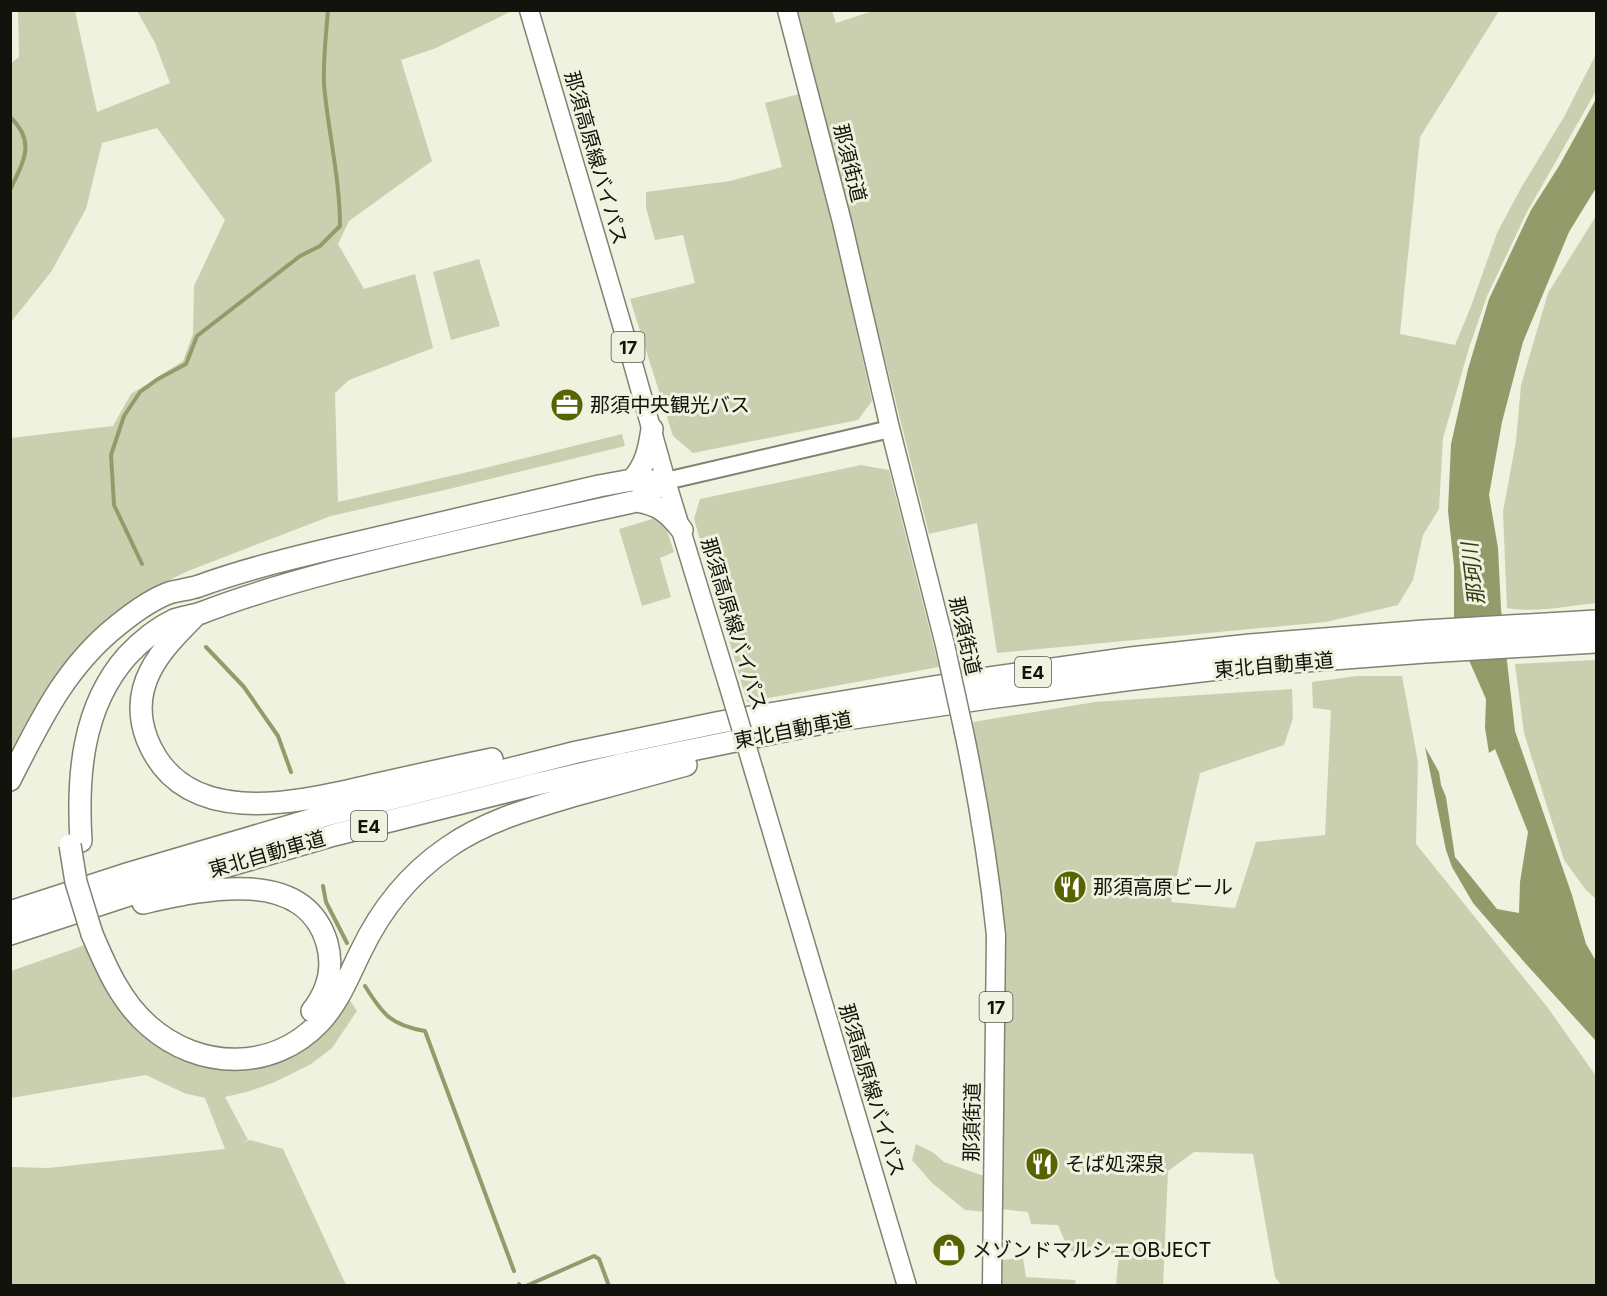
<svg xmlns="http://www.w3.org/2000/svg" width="1607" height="1296" viewBox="0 0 1607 1296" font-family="Inter,'Noto Sans JP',sans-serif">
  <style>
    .green { fill: #cad0af }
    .water { fill: #939b6a }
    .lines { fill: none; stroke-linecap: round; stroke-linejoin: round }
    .stream { stroke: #939b6a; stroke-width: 4 }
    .secondary-casing { stroke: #808371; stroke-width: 20 }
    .primary-casing { stroke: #808371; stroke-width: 21 }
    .highway-casing { stroke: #808371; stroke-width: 24 }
    .secondary { stroke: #fff; stroke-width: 16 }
    .primary { stroke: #fff; stroke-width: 18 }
    .highway { stroke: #fff; stroke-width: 21 }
    .primary-bridge-casing { stroke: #808371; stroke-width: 21; stroke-linecap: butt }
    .highway-bridge-casing { stroke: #808371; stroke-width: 24; stroke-linecap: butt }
    .primary-bridge { stroke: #fff; stroke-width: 18 }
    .highway-bridge { stroke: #fff; stroke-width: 21 }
    .labels { text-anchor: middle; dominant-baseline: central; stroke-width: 6; stroke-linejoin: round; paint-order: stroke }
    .shield { fill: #eef2de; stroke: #53564b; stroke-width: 1.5 }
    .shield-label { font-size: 18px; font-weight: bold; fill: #11130c }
    .street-label { font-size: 20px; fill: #11130c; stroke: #eef2de }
    .poi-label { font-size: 20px; fill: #11130c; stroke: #eef2de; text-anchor: start }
    .water-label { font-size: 21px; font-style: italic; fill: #353a12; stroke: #eef2de }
  </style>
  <rect width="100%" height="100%" fill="#eef2de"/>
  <!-- green -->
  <path class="green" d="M 876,10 L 1499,11 L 1420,137 L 1400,334 L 1455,345 L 1470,309 L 1497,233 L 1521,188 L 1564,117 L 1596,54 L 1596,91 L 1527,212 L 1487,296 L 1469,348 L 1443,438 L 1439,509 L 1423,535 L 1413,580 L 1398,605 L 1326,622 L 997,653 L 977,523 L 929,534 L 815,81 L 795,11 L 832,11 L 836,23 Z
    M 18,11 L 75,11 L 97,112 L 170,83 L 155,43 L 137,11 L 509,11 L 510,12 L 436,48 L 401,60 L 432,161 L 349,221 L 338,244 L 364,289 L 415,274 L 433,348 L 349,380 L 335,393 L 338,502 L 485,468 L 622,434 L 625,446 L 449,489 L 331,516 L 188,571 L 161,584 L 106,619 L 83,643 L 49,688 L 11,752 L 11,438 L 113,426 L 131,394 L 183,361 L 193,334 L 194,286 L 225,220 L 157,128 L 102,143 L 86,209 L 51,272 L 11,322 L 10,64 L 19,57 Z
    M 803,93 L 817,152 L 872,401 L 858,420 L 693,453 L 673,436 L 630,299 L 695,283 L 683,235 L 655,240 L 646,208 L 646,192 L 730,181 L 782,167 L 765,103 Z
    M 1596,216 L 1596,603 C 1568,606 1536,613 1507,608 L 1503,512 L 1516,441 L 1521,385 L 1548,293 Z
    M 479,259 L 500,326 L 451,340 L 433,272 Z
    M 861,465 L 889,470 L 939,667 L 747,702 L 694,519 L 700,499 Z
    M 656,518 L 665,525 L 674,552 L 660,558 L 671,597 L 642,606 L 619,529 Z
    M 1596,660 L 1596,899 L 1586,890 L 1564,860 L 1524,733 L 1515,664 Z
    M 1357,676 L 1402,676 L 1418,762 L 1416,844 L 1548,1008 L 1596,1076 L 1596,1285 L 1281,1285 L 1275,1277 L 1253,1154 L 1194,1152 L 1168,1171 L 1163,1285 L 1116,1285 L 1119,1254 L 1069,1251 L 1058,1225 L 1031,1224 L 1028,1212 L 1001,1209 L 985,1212 L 965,1210 L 932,1183 L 912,1160 L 916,1144 L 934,1153 L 944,1162 L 981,1175 L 987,1175 L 1001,1172 L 1004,1029 L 1000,909 L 988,823 L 973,722 L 1095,702 L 1292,689 L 1293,718 L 1284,745 L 1200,773 L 1171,902 L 1235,908 L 1256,842 L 1325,835 L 1331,710 L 1313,708 L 1312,682 Z
    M 88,944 C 96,965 108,998 122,1014 C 166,1062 230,1089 292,1057 C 315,1045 335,1020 349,999 L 357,1011 L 332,1048 L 311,1064 L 275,1082 L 250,1091 L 225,1097 L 248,1140 L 241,1143 L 250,1140 L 283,1149 L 346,1285 L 11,1285 L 11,1167 L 48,1168 L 225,1149 L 205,1098 L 184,1093 L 146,1075 L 11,1098 L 11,971 Z
    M 1023,1258 L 1026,1277 L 1075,1280 L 1076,1285 L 996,1286 L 1001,1260 Z"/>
  <!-- water -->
  <path class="water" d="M 1596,99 L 1596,188 L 1569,232 L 1523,342 L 1502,422 L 1489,495 L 1498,548 L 1501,609 L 1515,731 L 1572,895 L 1586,944 L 1596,961 L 1596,1041 L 1526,964 L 1473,903 L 1452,867 L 1446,850 L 1425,747 L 1439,772 L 1441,785 L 1446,797 L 1455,857 L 1497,909 L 1519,913 L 1520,882 L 1528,832 L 1495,749 L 1489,753 L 1485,728 L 1486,699 L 1454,626 L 1454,566 L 1448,511 L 1451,444 L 1468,369 L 1489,299 L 1531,210 L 1559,166 Z"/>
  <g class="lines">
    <!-- stream -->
    <path class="stream" d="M 10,117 C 37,142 23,162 10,190
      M 142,564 L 114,505 L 111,455 L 124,416 L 140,392 L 158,379 L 186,364 L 197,336 L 300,256 L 320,246 L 340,226 C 340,178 328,132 324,84 C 323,60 326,35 328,10
      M 206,647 L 244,687 L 278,736 L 291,772
      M 323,886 L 326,902 L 347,943
      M 365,986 C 383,1015 391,1025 425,1031 L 514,1271
      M 519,1284 L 520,1286
      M 526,1286 L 594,1256 L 599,1259 L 609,1286"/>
    <defs>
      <path id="secondary" d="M 666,481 L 890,429"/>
      <path id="primary" d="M 529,10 L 624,332 L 666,481 L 728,684
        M 787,10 L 842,222 L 889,424 L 945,645
        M 964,732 C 978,799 989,867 996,935 L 992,1286
        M 754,771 L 907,1286"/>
      <path id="highway" d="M 632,480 C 646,465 649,449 652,429
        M 637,501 C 659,505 668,512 682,530
        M 195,616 C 160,651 127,686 147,739 C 184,832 299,802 373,785 C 413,776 453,767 492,759
        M 10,780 C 40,721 65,667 118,625 C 134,612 153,598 172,592 C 181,590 190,589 199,586 C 243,570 288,559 334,548 C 422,527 511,507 599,486 L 632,480 L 666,481
        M 81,841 C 77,776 82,707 127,656 C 140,642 157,628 174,620 C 183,617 192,616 201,613 C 245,596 289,583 335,571 C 435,545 536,523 637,501 L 666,481
        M 143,903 C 201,890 304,865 327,943 C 334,968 327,992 312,1011
        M 10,912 L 130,873 L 330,814 L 577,752 L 721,722 L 982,679 L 1131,658 L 1250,645 L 1424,631 L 1596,621
        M 10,934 L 138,892 L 334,835 L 533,785 L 623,764 L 833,721 L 988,698 L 1133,679 L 1252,665 L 1425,652 L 1596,642
        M 92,934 C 106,967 121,1002 149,1026 C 199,1070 273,1072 320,1022 C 339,1002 349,975 361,951 C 381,909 408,875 447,848 C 485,821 532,808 576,795 C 613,785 649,775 686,765"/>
    </defs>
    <!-- secondary casing -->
    <use href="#secondary" class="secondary-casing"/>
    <!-- primary casing -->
    <use href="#primary" class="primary-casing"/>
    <!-- highway casing -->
    <use href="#highway" class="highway-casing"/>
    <!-- secondary -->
    <use href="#secondary" class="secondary"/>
    <!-- primary -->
    <use href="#primary" class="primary"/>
    <!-- highway -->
    <use href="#highway" class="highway"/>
    <defs>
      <path id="primary-bridge" d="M 945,645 L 964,732
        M 728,684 L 754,771"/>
      <path id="highway-bridge" d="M 70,845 L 76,882 L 92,934"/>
    </defs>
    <!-- primary-bridge casing -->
    <use href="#primary-bridge" class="primary-bridge-casing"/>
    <!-- highway-bridge casing -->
    <use href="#highway-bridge" class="highway-bridge-casing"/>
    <!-- primary-bridge -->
    <use href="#primary-bridge" class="primary-bridge"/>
    <!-- highway-bridge -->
    <use href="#highway-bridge" class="highway-bridge"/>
  </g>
  <!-- icons -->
  <defs>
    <symbol id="office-disc" viewBox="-11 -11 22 22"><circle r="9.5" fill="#5a6301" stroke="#eef2de"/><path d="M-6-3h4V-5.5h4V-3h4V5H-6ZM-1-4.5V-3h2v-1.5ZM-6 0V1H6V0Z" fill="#fff"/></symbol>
    <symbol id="restaurant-disc" viewBox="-11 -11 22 22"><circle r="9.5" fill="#5a6301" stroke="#eef2de"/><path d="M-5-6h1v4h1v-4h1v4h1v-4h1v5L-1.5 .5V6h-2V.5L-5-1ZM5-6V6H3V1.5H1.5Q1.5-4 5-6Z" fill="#fff"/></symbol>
    <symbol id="shop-disc" viewBox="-11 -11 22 22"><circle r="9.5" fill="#5a6301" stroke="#eef2de"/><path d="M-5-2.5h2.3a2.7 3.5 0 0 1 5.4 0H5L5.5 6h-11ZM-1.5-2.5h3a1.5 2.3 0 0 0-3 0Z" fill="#fff"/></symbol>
  </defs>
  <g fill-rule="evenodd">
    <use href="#office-disc" x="548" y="386" width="38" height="38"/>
    <use href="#restaurant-disc" x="1051" y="868" width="38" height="38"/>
    <use href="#restaurant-disc" x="1023" y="1145" width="38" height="38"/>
    <use href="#shop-disc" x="930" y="1231" width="38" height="38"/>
  </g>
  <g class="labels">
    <!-- shield labels -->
    <g class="shield">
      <rect x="611.5" y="332" width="33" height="30" rx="4.5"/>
      <rect x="1015" y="657" width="36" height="30" rx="4.5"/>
      <rect x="351" y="811" width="36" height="30" rx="4.5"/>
      <rect x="979.5" y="992" width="33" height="30" rx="4.5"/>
    </g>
    <g class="shield-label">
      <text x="628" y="347">17</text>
      <text x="1033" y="672">E4</text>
      <text x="369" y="826">E4</text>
      <text x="996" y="1007">17</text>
    </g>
    <!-- street labels -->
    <g class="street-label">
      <text transform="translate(596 158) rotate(74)">那須高原線バイパス</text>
      <text transform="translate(850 163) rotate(76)">那須街道</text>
      <text transform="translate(734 624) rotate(73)">那須高原線バイパス</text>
      <text transform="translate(965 636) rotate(77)">那須街道</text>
      <text transform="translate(1274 665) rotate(-5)">東北自動車道</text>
      <text transform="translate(793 730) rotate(-11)">東北自動車道</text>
      <text transform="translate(267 854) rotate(-16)">東北自動車道</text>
      <text transform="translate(872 1090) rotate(73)">那須高原線バイパス</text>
      <text transform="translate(972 1122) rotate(-89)">那須街道</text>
    </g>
    <!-- poi labels -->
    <g class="poi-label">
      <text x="590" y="405">那須中央観光バス</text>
      <text x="1093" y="887">那須高原ビール</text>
      <text x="1065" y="1164">そば処深泉</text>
      <text x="972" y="1250">メゾンドマルシェOBJECT</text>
    </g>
    <!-- water labels -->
    <g class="water-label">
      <text transform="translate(1473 574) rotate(-97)">那珂川</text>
    </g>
  </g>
  <!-- border -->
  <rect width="1607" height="1296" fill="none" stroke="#11130c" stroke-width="24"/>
</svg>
